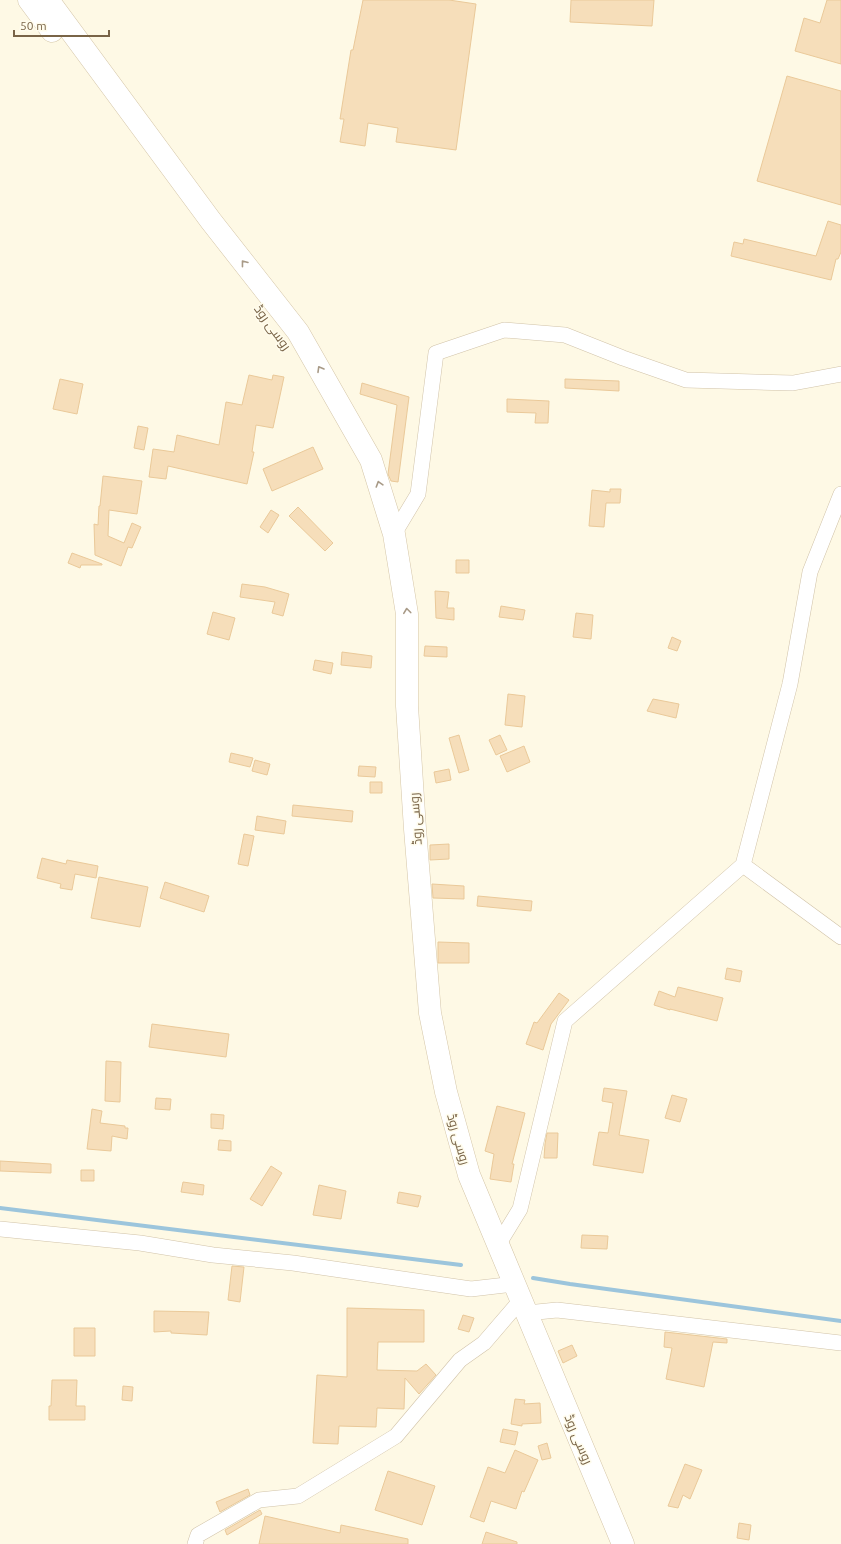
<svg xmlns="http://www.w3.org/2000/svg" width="841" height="1544" viewBox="0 0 841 1544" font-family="Ubuntu,Cairo,sans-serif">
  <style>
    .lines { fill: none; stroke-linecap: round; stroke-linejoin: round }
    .stream { stroke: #9cc5dc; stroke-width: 4 }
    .building { fill: #f6deba; stroke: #eac999 }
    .street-casing { stroke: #d1c3a9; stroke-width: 16 }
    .secondary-casing { stroke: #d4c5a7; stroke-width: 23 }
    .street { stroke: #fff; stroke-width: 15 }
    .secondary { stroke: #fff; stroke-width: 22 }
    .oneway { stroke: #a89a87 }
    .labels { text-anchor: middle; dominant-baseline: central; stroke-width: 3; stroke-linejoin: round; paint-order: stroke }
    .street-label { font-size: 13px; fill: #796447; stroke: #fffced }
  </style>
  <rect width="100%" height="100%" fill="#fef9e5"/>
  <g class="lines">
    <!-- stream -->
    <path class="stream" d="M 0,1208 L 461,1265
      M 533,1278 L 570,1284 L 841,1321"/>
  </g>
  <!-- building -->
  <path class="building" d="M 363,0 L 449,0 L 476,4 L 456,150 L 396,142 L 398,128 L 368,123 L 365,146 L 340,142 L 344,119 L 340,119 L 351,50 L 353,50 Z
    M 571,0 L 654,0 L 652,26 L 570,22 Z
    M 827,0 L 841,0 L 841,64 L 795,51 L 804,18 L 820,23 Z
    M 787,76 L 841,91 L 841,205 L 757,181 Z
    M 828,221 L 841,225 L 841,252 L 838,259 L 836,259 L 831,280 L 731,256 L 734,242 L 743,244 L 744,239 L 816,256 Z
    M 249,375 L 272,380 L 273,375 L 284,377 L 273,428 L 256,425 L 252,452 L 254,452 L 247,484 L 168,466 L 166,479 L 149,477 L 153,449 L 174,452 L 177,435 L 219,445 L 226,402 L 242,405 Z
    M 60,379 L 83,384 L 77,414 L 53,409 Z
    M 565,379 L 619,381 L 619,391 L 565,388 Z
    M 362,383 L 409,397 L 398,482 L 391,481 L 388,474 L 397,405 L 360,394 Z
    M 507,399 L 549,401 L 548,423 L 535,423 L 536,413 L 507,412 Z
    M 138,426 L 148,428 L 144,450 L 134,448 Z
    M 313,447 L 323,469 L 272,491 L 263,469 Z
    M 103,476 L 142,481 L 137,514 L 109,510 L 108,536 L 124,543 L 132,523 L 141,527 L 132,548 L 128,547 L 121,566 L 95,555 L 94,524 L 98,525 L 99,506 L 100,506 Z
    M 610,489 L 621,489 L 620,503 L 606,503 L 604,527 L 589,526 L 592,490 L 610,492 Z
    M 298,507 L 333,543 L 325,551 L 289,516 Z
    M 271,510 L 279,515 L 268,533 L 260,527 Z
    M 72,553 L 102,564 L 102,565 L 81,565 L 80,568 L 68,563 Z
    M 456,560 L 469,560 L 469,573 L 456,573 Z
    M 242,584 L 265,587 L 289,594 L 283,616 L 272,613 L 275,602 L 240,597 Z
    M 435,591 L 449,592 L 447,608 L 454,608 L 454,620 L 436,618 Z
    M 501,606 L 525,610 L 523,620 L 499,617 Z
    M 213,612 L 235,618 L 229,640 L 207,634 Z
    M 576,613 L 593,615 L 591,639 L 573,637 Z
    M 672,637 L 681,641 L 677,651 L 668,648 Z
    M 425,646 L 447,647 L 447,657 L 424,656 Z
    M 342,652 L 372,656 L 371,668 L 341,665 Z
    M 315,660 L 333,663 L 331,674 L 313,670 Z
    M 508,694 L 525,696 L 522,727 L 505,725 Z
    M 653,699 L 679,704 L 676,718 L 647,711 Z
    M 459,735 L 469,770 L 459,773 L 449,738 Z
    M 500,735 L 507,750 L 496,755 L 489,740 Z
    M 524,746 L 530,762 L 507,772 L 500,756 Z
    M 231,753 L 253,758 L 250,767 L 229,762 Z
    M 255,760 L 270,764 L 267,775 L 252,771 Z
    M 359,766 L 376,767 L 375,777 L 358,776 Z
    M 449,769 L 451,780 L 436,783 L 434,772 Z
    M 370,782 L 382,782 L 382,793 L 370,793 Z
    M 293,805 L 353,811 L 352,822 L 292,816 Z
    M 257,816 L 286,821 L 284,834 L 255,830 Z
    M 244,834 L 254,836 L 248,866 L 238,864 Z
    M 449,844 L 449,859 L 430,860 L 430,845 Z
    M 42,858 L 66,864 L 67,860 L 98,866 L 96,878 L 75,874 L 72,890 L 60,888 L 61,884 L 37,878 Z
    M 99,877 L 148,887 L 140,927 L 91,918 Z
    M 165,882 L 209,896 L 204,912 L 160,898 Z
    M 432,884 L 464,886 L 464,899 L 433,898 Z
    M 478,896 L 532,901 L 531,911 L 477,906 Z
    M 438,942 L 469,943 L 469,963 L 438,963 Z
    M 727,968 L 742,971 L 740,982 L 725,979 Z
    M 678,987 L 723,998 L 717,1021 L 670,1009 L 670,1010 L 654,1005 L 659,991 L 675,997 Z
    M 559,993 L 569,1000 L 551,1024 L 543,1050 L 526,1044 L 534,1022 L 537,1023 Z
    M 152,1024 L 229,1034 L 226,1057 L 149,1047 Z
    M 106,1061 L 121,1062 L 120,1102 L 105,1101 Z
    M 604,1088 L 627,1091 L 619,1135 L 649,1140 L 643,1173 L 593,1165 L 599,1132 L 608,1133 L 613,1103 L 602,1101 Z
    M 672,1095 L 687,1099 L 680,1122 L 665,1118 Z
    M 156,1098 L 171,1099 L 170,1110 L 155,1109 Z
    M 497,1106 L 525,1113 L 512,1164 L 514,1164 L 511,1182 L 490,1179 L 494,1154 L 485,1151 Z
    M 92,1109 L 102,1111 L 100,1123 L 125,1126 L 125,1128 L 128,1128 L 127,1139 L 112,1136 L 111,1151 L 87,1149 Z
    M 211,1114 L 224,1115 L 223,1129 L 211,1128 Z
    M 547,1133 L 558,1133 L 557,1158 L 544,1158 L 545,1144 Z
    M 219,1140 L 231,1141 L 231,1151 L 218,1150 Z
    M 0,1161 L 51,1164 L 51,1173 L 0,1171 Z
    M 271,1166 L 282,1173 L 262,1206 L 250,1199 Z
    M 81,1170 L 94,1170 L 94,1181 L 81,1181 Z
    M 183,1182 L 204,1185 L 203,1195 L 181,1192 Z
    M 319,1185 L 346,1191 L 341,1219 L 313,1215 Z
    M 399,1192 L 421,1196 L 418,1207 L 397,1203 Z
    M 582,1235 L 608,1236 L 607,1249 L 581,1248 Z
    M 232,1266 L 244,1267 L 240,1302 L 228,1300 Z
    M 347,1308 L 424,1310 L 424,1342 L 378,1342 L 377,1370 L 417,1371 L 426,1364 L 436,1375 L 419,1394 L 405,1378 L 404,1409 L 377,1408 L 376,1427 L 339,1426 L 338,1444 L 313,1443 L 317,1375 L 347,1377 Z
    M 154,1311 L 209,1312 L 207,1335 L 171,1333 L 171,1331 L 154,1332 Z
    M 463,1315 L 474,1318 L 469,1332 L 458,1329 Z
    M 74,1328 L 95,1328 L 95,1356 L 74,1356 Z
    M 665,1332 L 727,1339 L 727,1343 L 713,1342 L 704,1387 L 666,1379 L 672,1348 L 664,1347 Z
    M 572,1345 L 577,1356 L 563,1363 L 558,1351 Z
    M 52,1380 L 77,1380 L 76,1406 L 85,1406 L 85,1420 L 49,1420 L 49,1406 L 51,1406 Z
    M 123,1386 L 133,1387 L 132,1401 L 122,1400 Z
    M 515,1399 L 525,1400 L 524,1404 L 540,1403 L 541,1423 L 522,1424 L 522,1426 L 511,1424 Z
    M 503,1429 L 518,1432 L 515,1445 L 500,1442 Z
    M 547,1443 L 551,1458 L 542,1460 L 538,1446 Z
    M 515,1450 L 538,1460 L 524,1492 L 522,1491 L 516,1509 L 491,1501 L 484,1522 L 470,1517 L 488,1467 L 505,1473 Z
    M 685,1464 L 702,1470 L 690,1499 L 683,1495 L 678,1508 L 668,1506 Z
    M 388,1471 L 435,1486 L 422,1525 L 375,1510 Z
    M 248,1489 L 250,1495 L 220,1512 L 216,1502 Z
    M 260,1510 L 262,1514 L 227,1535 L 225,1530 Z
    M 265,1516 L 340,1533 L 341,1525 L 408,1539 L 408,1544 L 259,1544 Z
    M 739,1523 L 751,1525 L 749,1540 L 737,1538 Z
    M 486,1532 L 517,1542 L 517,1544 L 482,1544 Z"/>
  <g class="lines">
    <defs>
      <path id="street" d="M 394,534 L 418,494 L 436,353 L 504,330 L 565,335 L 623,358 L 686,380 L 793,383 L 841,374
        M 743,865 L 790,684 L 810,572 L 841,494
        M 0,1229 L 140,1243 L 213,1255 L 293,1263 L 471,1289 L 515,1284
        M 498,1245 L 520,1209 L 565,1021 L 743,865 L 841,937
        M 527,1313 L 557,1310 L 841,1343
        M 195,1544 L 198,1535 L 259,1500 L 298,1496 L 396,1436 L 460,1360 L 484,1343 L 521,1300"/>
      <path id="secondary" d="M 29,0 L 52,31
        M 48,0 L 211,221 L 298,332 L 371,460 L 394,534 L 407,614 L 407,706 L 415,829 L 430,1013 L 446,1092 L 469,1175 L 623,1544"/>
    </defs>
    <!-- street casing -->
    <use href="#street" class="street-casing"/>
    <!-- secondary casing -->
    <use href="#secondary" class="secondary-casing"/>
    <!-- street -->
    <use href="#street" class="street"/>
    <!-- secondary -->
    <use href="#secondary" class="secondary"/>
  </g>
  <!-- one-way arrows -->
  <defs><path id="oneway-chevron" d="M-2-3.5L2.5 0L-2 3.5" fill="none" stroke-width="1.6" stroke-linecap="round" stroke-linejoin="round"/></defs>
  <g class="oneway">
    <use href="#oneway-chevron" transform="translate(244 263) rotate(-128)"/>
    <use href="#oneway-chevron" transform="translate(320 369) rotate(-120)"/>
    <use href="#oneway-chevron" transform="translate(379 484) rotate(-107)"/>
    <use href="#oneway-chevron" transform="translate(407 611) rotate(-97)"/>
  </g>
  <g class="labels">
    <!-- street labels -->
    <g class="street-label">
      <text transform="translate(273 327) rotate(54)">روسی روڈ</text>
      <text transform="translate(415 819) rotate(-94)">روسی روڈ</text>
      <text transform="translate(459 1139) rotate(74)">روسی روڈ</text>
      <text transform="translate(579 1439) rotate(67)">روسی روڈ</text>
    </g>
  </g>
  <!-- scale -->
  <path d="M14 30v6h95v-6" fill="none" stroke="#796447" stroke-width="2"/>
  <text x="20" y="30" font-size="12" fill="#796447" stroke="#fffced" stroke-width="3" paint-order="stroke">50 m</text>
</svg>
